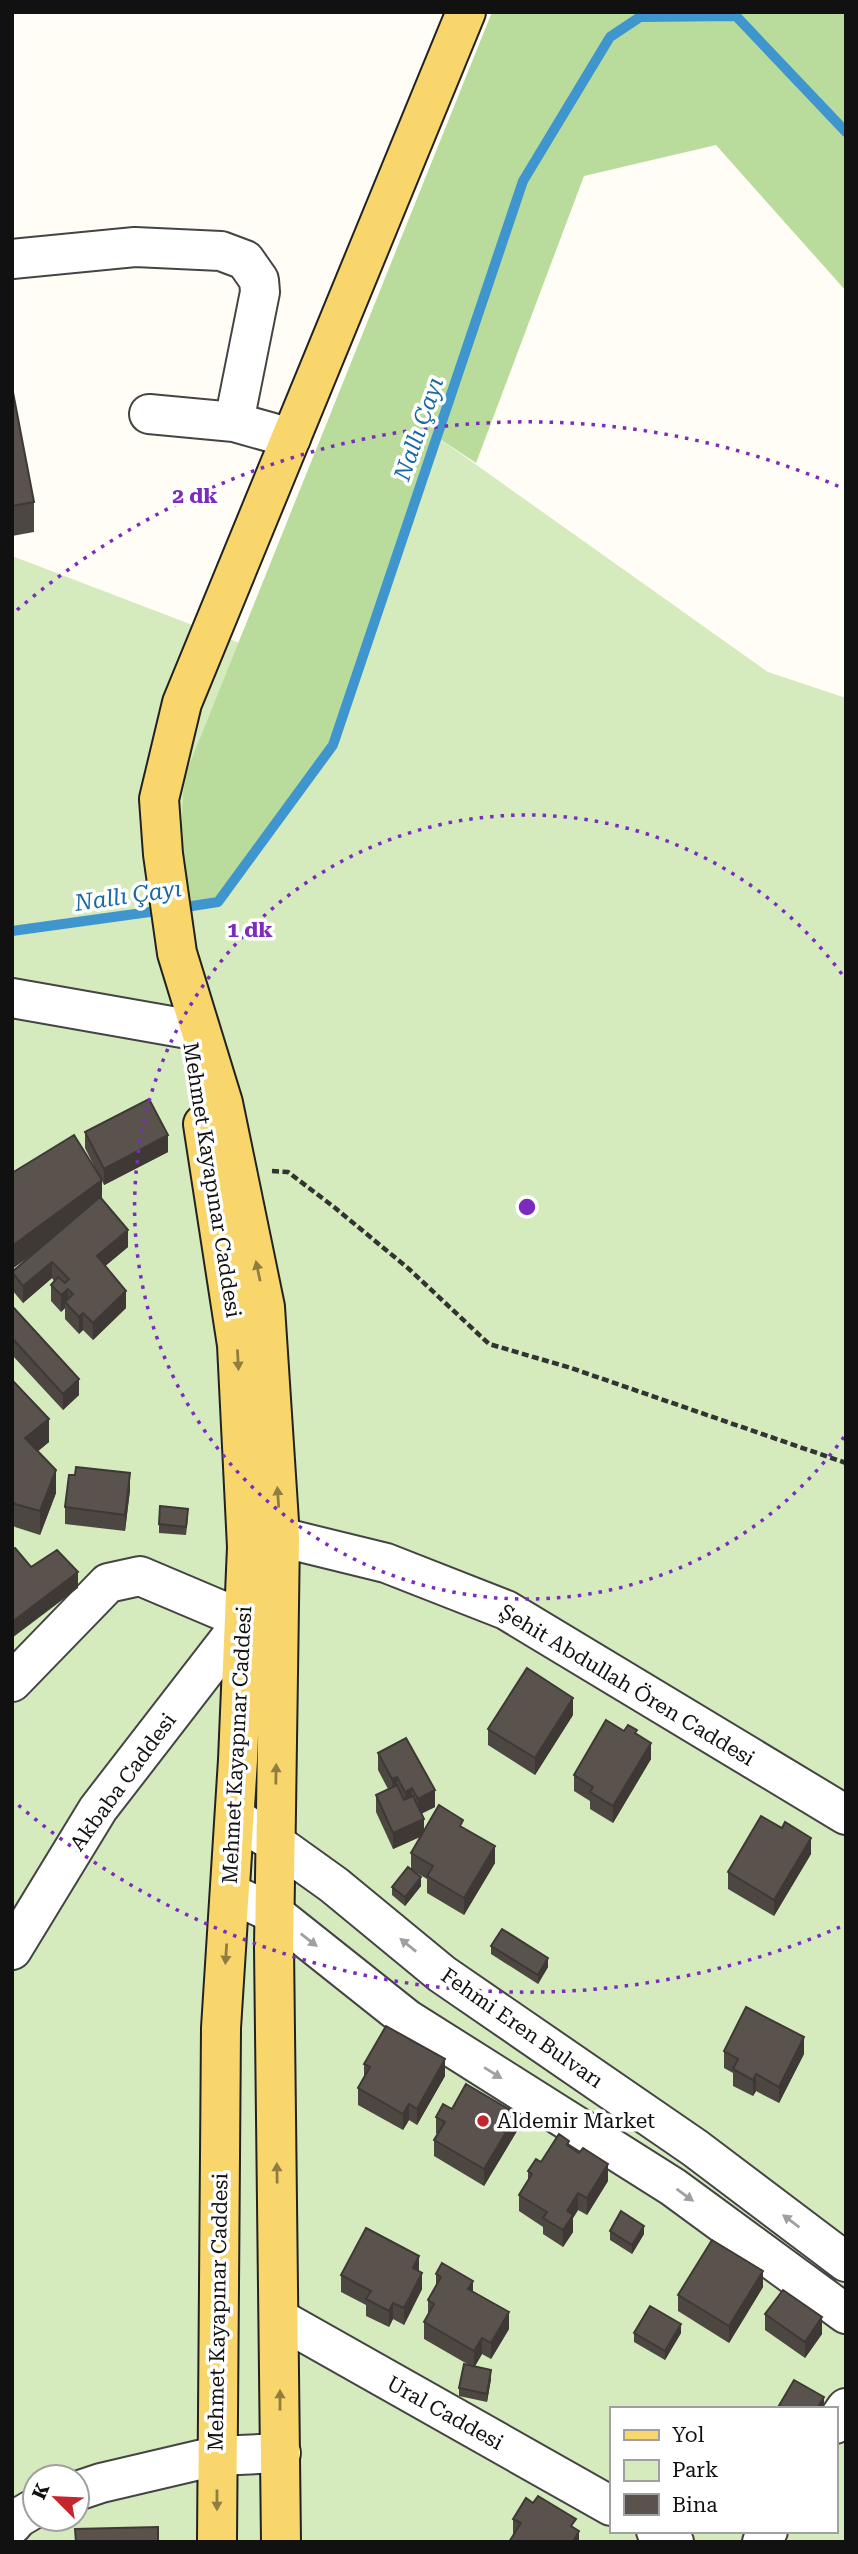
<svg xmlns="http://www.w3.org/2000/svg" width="858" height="2554" viewBox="0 0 858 2554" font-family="'Roboto Serif',serif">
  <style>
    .green { fill: #d5ebbd; fill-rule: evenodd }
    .forest { fill: #b9dc9c }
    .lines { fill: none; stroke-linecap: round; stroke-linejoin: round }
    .stream { stroke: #3f96cf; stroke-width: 10 }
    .minor-casing { stroke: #444; stroke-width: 42 }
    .major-casing { stroke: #222; stroke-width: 42 }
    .path { stroke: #333; stroke-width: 4.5; stroke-dasharray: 7 3.5; stroke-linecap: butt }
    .minor { stroke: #fff; stroke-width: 38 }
    .major { stroke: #f9d66b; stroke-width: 38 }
    .wall { fill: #4d4742 }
    .shaded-wall { fill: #3f3936 }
    .building { fill: #5a524d; stroke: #3f3936; stroke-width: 2 }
    .oneway { fill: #917d42 }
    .oneway2 { fill: #a0a0a0 }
    .ring { fill: none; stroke: #7b2cbf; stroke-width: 3.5; stroke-dasharray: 3.5 7 }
    .poi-dot { fill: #c4262e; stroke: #fff; stroke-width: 2.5 }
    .labels { text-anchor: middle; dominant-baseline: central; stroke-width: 7; stroke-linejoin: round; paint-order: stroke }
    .street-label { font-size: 21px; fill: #111; stroke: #fff }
    .poi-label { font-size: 21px; fill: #111; stroke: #fff; text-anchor: start }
    .water-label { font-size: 23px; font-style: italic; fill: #1768a6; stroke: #fff }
    .centre { fill: #7b2cbf; stroke: #fff; stroke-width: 3.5 }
    .ring-label { font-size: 21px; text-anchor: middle; font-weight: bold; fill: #7b2cbf; stroke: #fff; stroke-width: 7; stroke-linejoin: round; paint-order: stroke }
  </style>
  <rect width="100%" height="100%" fill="#fffdf5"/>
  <!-- green -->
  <path class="green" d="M 437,437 L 768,672 L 846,698 L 846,2542 L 12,2542 L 12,556 L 352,686 ZM 611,2409 L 835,2409 L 835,2531 L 611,2531 ZM 35,2477 L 77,2477 L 77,2519 L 35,2519 Z"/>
  <!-- forest -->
  <path class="forest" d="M 492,12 L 846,12 L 846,291 L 716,145 L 584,176 L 476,463 L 437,437 L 333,745 L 218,902 L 177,908 L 184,778 Z"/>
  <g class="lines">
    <!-- stream -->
    <path class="stream" d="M 179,908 L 218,902 L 333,745 L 523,181 L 610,37 L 640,17 L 736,16 L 846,132
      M 12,931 L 164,910"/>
    <defs>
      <path id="minor" d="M 12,259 L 135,247 L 221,251 L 245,260 L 259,280 L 260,292 L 234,422
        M 149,414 L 234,422 L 291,438
        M 12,998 L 188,1029
        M 280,1537 L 386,1563 L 506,1610 L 846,1815
        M 12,1682 L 108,1583 L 140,1576 L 244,1620 L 98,1809 L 12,1950
        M 235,1818 L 274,1842 L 334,1885 L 442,1974 L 695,2148 L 846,2262
        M 230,1893 L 275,1914 L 407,2019 L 673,2187 L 846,2314
        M 280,2319 L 611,2506
        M 835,2424 L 846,2408
        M 77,2491 L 101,2483 L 216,2456 L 281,2453
        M 12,2525 L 18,2518 L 35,2508
        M 656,2531 L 674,2542
        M 762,2542 L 768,2531"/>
      <path id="major" d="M 203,1124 L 237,1345 L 247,1547 L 238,1760 L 221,2028 L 217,2542
        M 281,2542 L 274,1947 L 280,1537 L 265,1307 L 223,1103 L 177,953 L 163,854 L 159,799 L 182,703 L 466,12"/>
    </defs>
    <!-- minor casing -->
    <use href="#minor" class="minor-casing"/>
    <!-- major casing -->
    <use href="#major" class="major-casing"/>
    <!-- path -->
    <path class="path" d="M 272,1171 L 288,1172 L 334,1207 L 409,1269 L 489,1344 L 571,1368 L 846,1463"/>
    <!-- minor -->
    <use href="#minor" class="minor"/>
    <!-- major -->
    <use href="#major" class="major"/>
  </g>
  <!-- wall -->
  <path class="wall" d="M 12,387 L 34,502 L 34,532 L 12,536 Z
    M 85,1132 L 168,1152 L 104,1185 L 102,1181 L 102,1200 L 128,1247 L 105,1266 L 126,1308 L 93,1340 L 83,1330 L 79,1334 L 65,1319 L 65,1308 L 61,1312 L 51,1301 L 51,1285 L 54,1281 L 52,1278 L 23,1303 L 12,1290 L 12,1272 L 31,1255 L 12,1269 L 97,1172 L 85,1148 Z
    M 12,1306 L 79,1395 L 63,1410 L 12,1355 Z
    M 12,1380 L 49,1442 L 38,1451 L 56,1493 L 40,1535 L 15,1527 L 12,1524 Z
    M 130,1490 L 125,1531 L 65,1524 L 65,1507 Z
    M 188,1518 L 186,1535 L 159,1533 L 159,1524 Z
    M 573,1715 L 535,1775 L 488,1745 L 488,1729 Z
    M 624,1731 L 637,1734 L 651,1759 L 613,1823 L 590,1809 L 590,1801 L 574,1791 L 574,1775 Z
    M 378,1753 L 435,1807 L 421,1814 L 424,1831 L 463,1828 L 495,1863 L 464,1915 L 427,1893 L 427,1879 L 412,1870 L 421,1886 L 405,1906 L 392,1895 L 392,1887 L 411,1869 L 411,1853 L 420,1837 L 393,1849 L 376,1812 L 376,1795 L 388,1789 L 378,1770 Z
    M 811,1854 L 774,1916 L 728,1889 L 728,1872 Z
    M 491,1946 L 548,1967 L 538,1984 L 491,1954 Z
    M 724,2051 L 804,2054 L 779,2103 L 756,2091 L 753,2096 L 733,2086 L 733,2073 L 724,2068 Z
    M 364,2064 L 445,2076 L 417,2125 L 409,2120 L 403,2130 L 358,2105 L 358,2088 L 364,2078 Z
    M 452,2109 L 517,2131 L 484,2186 L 434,2156 L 434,2140 L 437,2134 L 436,2133 L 436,2117 Z
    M 569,2147 L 608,2181 L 587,2215 L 578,2210 L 573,2218 L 573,2232 L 563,2247 L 543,2234 L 543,2227 L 519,2211 L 519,2195 L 528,2181 L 528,2171 L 541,2162 Z
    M 610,2231 L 644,2234 L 632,2254 L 610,2240 Z
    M 419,2271 L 422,2289 L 404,2325 L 393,2319 L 389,2327 L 366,2316 L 366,2305 L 341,2292 L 341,2275 Z
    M 436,2274 L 473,2291 L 509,2329 L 491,2359 L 482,2354 L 475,2366 L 491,2379 L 487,2402 L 459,2396 L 459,2388 L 469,2365 L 424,2339 L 424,2322 L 428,2315 L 428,2300 L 436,2287 Z
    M 763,2287 L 729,2343 L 678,2311 L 678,2295 Z
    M 765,2314 L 822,2334 L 805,2358 L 765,2330 Z
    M 634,2333 L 681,2333 L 665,2360 L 634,2342 Z
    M 513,2519 L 576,2529 L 579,2542 L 513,2535 Z"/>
  <!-- shaded-wall -->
  <path class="shaded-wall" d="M 168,1135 L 168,1152 L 104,1185 L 104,1169 Z
    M 102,1180 L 102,1204 L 12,1269 L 12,1246 Z
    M 128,1230 L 128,1247 L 97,1273 L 97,1256 Z
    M 52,1262 L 52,1278 L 23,1303 L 23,1286 Z
    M 68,1289 L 68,1305 L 65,1302 L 65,1308 L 61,1312 L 61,1295 Z
    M 126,1291 L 126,1308 L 93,1340 L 93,1323 Z
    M 83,1313 L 83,1330 L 79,1334 L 79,1317 Z
    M 79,1379 L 79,1395 L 63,1410 L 63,1394 Z
    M 49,1419 L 49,1442 L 25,1462 L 25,1438 Z
    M 56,1470 L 56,1493 L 40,1535 L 40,1511 Z
    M 130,1473 L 130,1490 L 125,1531 L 125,1515 Z
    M 78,1572 L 78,1588 L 12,1638 L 12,1622 Z
    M 573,1698 L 573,1715 L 535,1775 L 535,1758 Z
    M 651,1743 L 651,1759 L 613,1823 L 613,1806 Z
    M 397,1777 L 397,1793 L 392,1796 L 392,1779 Z
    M 412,1788 L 412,1805 L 405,1808 L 405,1792 Z
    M 435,1790 L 435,1807 L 418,1815 L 418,1799 Z
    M 424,1819 L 424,1835 L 393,1849 L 393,1833 Z
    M 811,1838 L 811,1854 L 774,1916 L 774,1900 Z
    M 495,1846 L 495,1863 L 464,1915 L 464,1898 Z
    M 421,1877 L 421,1886 L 405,1906 L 405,1897 Z
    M 548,1958 L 548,1967 L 538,1984 L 538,1975 Z
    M 804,2037 L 804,2054 L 779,2103 L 779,2087 Z
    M 445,2059 L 445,2076 L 417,2125 L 417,2109 Z
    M 756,2074 L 756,2091 L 753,2096 L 753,2080 Z
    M 409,2104 L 409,2120 L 403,2130 L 403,2114 Z
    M 517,2114 L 517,2131 L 484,2186 L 484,2169 Z
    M 608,2164 L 608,2181 L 587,2215 L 587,2198 Z
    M 578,2193 L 578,2210 L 573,2218 L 573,2232 L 563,2247 L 563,2230 L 567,2211 Z
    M 644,2226 L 644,2234 L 632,2254 L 632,2245 Z
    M 419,2256 L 419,2273 L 413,2268 Z
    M 763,2271 L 763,2287 L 729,2343 L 729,2326 Z
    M 422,2273 L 422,2289 L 404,2325 L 404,2308 Z
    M 473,2281 L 473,2298 L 468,2289 Z
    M 393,2303 L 393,2319 L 389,2327 L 389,2311 Z
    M 509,2312 L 509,2329 L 491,2359 L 491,2343 Z
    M 822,2317 L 822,2334 L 805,2358 L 805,2342 Z
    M 681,2324 L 681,2333 L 665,2360 L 665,2351 Z
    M 482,2338 L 482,2354 L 474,2368 L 474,2351 Z
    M 491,2370 L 491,2379 L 487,2402 L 487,2394 Z
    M 824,2397 L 824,2409 L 817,2409 Z
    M 579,2531 L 579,2542 L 573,2542 Z"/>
  <!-- building -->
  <path class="building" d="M 12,387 L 34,502 L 12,506 Z
    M 149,1099 L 168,1135 L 104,1169 L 85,1132 Z
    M 74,1135 L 102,1180 L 12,1246 L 12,1173 Z
    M 100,1197 L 128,1230 L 97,1256 L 126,1291 L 93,1323 L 83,1313 L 79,1317 L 65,1302 L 73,1294 L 68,1289 L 61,1295 L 51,1285 L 58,1277 L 65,1283 L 69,1279 L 52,1262 L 23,1286 L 12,1272 Z
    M 12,1306 L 79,1379 L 63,1394 L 12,1338 Z
    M 12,1380 L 49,1419 L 25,1438 L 56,1470 L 40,1511 L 15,1504 L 12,1500 Z
    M 76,1467 L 130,1473 L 125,1515 L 65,1507 L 69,1475 L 75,1475 Z
    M 160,1506 L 188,1509 L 186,1527 L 159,1524 Z
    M 15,1548 L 31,1567 L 57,1550 L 78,1572 L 12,1622 L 12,1550 Z
    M 527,1668 L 573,1698 L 535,1758 L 488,1729 Z
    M 606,1720 L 624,1731 L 628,1725 L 637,1730 L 635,1733 L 651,1743 L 613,1806 L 590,1792 L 593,1787 L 574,1775 Z
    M 406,1738 L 435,1790 L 418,1799 L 412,1788 L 405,1792 L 397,1777 L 392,1779 L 378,1753 Z
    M 397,1785 L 404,1800 L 413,1796 L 424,1819 L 393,1833 L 376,1795 Z
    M 439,1805 L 463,1820 L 460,1826 L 495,1846 L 464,1898 L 427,1876 L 433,1866 L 411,1853 Z
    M 761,1816 L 782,1828 L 785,1822 L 811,1838 L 774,1900 L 728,1872 Z
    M 408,1867 L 421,1877 L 405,1897 L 392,1887 Z
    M 502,1929 L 548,1958 L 538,1975 L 491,1946 Z
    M 746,2007 L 804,2037 L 779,2087 L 756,2074 L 753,2080 L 733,2069 L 738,2059 L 724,2051 Z
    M 386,2026 L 445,2059 L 417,2109 L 409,2104 L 403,2114 L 358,2088 L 370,2067 L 364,2064 Z
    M 466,2084 L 517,2114 L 484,2169 L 434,2140 L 445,2122 L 436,2117 L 443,2104 L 452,2109 Z
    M 559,2134 L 569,2141 L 567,2145 L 579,2153 L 583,2148 L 608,2164 L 587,2198 L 578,2193 L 567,2211 L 573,2215 L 563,2230 L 543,2218 L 547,2212 L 519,2195 L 532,2174 L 528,2171 L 536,2159 L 541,2162 Z
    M 621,2211 L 644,2226 L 632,2245 L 610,2231 Z
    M 366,2228 L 419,2256 L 413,2268 L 422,2273 L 404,2308 L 393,2303 L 389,2311 L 366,2299 L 371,2291 L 341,2275 Z
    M 712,2240 L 763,2271 L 729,2326 L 678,2295 Z
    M 442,2263 L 473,2281 L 468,2289 L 509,2312 L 491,2343 L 482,2338 L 474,2351 L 424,2322 L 434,2304 L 428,2300 L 441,2277 L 436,2274 Z
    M 783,2290 L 822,2317 L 805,2342 L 765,2314 Z
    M 650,2306 L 681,2324 L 665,2351 L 634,2333 Z
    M 464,2364 L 491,2370 L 487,2394 L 459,2388 Z
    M 794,2380 L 824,2397 L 817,2409 L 777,2409 Z
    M 538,2496 L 576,2519 L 571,2526 L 579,2531 L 573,2542 L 509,2542 L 521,2523 L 513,2519 L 526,2498 L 533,2503 Z
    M 158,2527 L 158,2542 L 76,2542 L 75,2529 Z"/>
  <!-- one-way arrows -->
  <defs><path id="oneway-solid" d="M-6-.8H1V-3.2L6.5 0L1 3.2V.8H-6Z" transform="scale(1.75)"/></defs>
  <g class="oneway">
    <use href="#oneway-solid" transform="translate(258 1271) rotate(-102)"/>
    <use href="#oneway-solid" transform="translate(238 1360) rotate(87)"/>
    <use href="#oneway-solid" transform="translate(278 1497) rotate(-94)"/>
    <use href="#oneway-solid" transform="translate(276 1774) rotate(-89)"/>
    <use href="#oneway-solid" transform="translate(226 1954) rotate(94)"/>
    <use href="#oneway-solid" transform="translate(277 2173) rotate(-91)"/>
    <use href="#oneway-solid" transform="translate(280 2400) rotate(-90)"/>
    <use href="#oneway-solid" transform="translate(217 2500) rotate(90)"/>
  </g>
  <g class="oneway2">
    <use href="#oneway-solid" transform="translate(309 1940) rotate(38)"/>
    <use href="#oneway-solid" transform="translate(408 1945) rotate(-141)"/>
    <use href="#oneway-solid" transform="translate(493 2073) rotate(32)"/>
    <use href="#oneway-solid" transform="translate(685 2195) rotate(36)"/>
    <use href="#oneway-solid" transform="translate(791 2221) rotate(-143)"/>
  </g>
  <!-- distance rings -->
  <g class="ring">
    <path d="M844 1437A392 392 0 1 1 844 977"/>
    <path d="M840 1927A785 785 0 0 1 17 1804M17 610A785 785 0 0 1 840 487"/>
  </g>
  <!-- markers -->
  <circle class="poi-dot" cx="483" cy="2121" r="7"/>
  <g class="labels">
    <!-- street labels -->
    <g class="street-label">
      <text transform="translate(212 1180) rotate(81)">Mehmet Kayapınar Caddesi</text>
      <text transform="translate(627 1685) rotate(31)">Şehit Abdullah Ören Caddesi</text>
      <text transform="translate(237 1745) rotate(-87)">Mehmet Kayapınar Caddesi</text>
      <text transform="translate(123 1782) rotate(-54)">Akbaba Caddesi</text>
      <text transform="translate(522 2028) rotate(35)">Fehmi Eren Bulvarı</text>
      <text transform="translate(218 2312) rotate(-89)">Mehmet Kayapınar Caddesi</text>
      <text transform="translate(445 2413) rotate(29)">Ural Caddesi</text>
    </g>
    <!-- poi labels -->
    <g class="poi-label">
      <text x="497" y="2121">Aldemir Market</text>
    </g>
    <!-- water labels -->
    <g class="water-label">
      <text transform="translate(419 429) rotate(-71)">Nallı Çayı</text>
      <text transform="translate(128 896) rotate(-8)">Nallı Çayı</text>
    </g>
  </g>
  <circle cx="527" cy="1207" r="10" class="centre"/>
  <g class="ring-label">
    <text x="195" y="503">2 dk</text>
    <text x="250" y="937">1 dk</text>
  </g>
  <!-- border -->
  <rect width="858" height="2554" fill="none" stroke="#111111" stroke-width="28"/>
  <!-- legend -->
  <rect x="610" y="2407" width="228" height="126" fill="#ffffff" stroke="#a0a0a0" stroke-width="2"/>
  <rect x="624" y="2430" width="35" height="10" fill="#f9d66b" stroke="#a0a0a0" stroke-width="2"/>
  <text x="672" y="2442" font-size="21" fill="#111111">Yol</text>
  <rect x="624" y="2460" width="35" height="21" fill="#d5ebbd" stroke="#a0a0a0" stroke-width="2"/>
  <text x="672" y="2477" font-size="21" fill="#111111">Park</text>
  <rect x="624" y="2494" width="35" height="21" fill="#5a524d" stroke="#a0a0a0" stroke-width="2"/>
  <text x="672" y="2512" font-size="21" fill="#111111">Bina</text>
  <!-- north arrow -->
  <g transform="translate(56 2498) rotate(294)"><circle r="33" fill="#ffffff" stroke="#a0a0a0" stroke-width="2"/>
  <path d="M0-5L12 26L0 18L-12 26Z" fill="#c4262e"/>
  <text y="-10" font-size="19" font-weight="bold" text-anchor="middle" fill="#111111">K</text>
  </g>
</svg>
